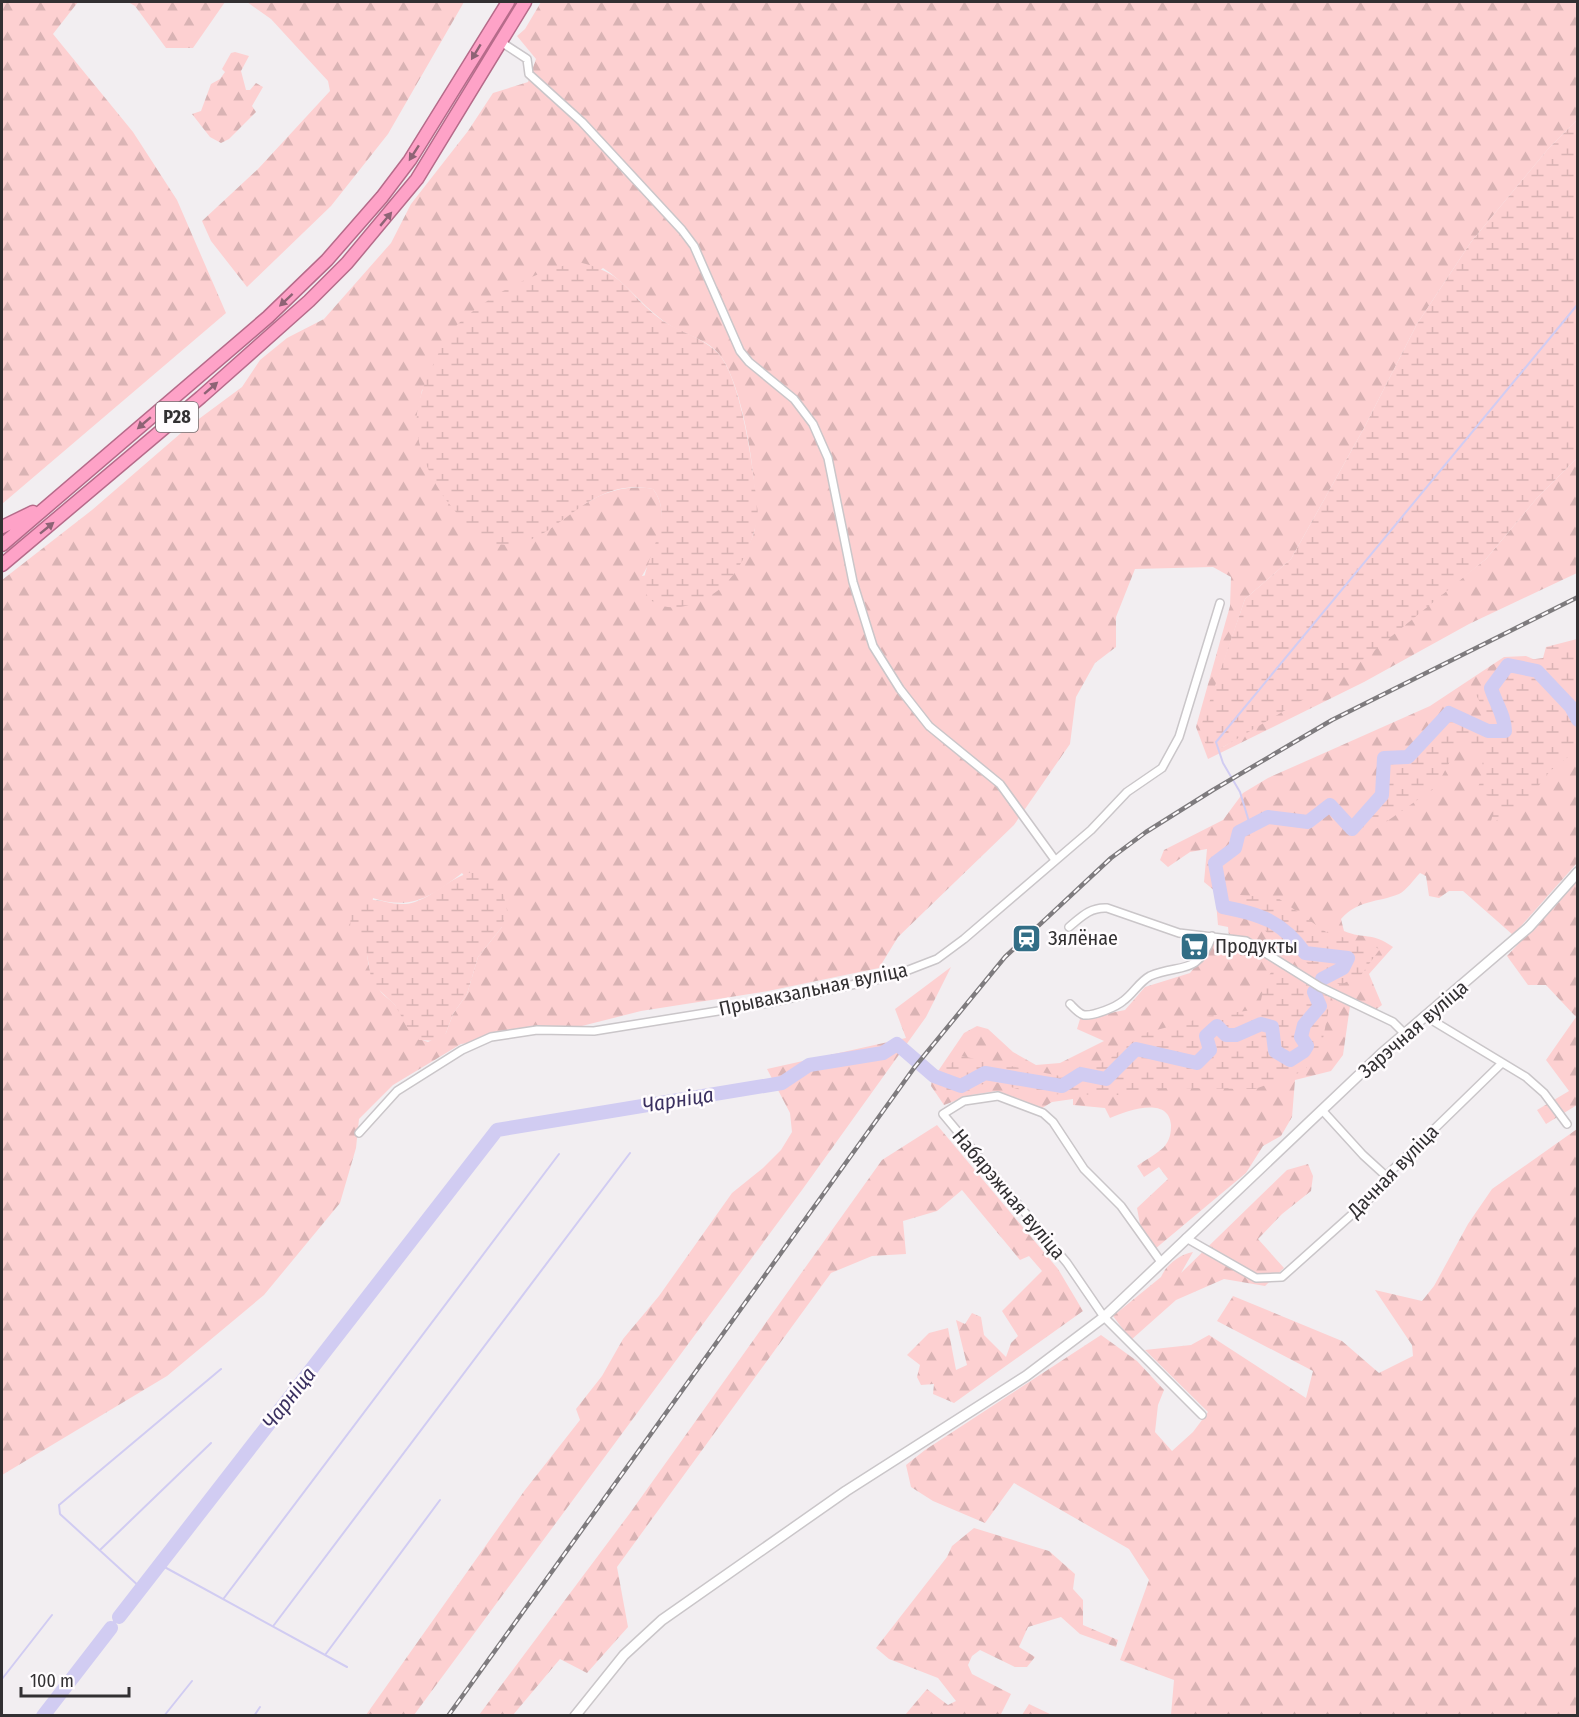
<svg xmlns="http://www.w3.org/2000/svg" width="1579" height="1717" viewBox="0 0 1579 1717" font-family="'Fira Sans Condensed',sans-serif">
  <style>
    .forest { fill: url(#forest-firs); fill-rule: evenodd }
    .wetland { fill: url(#wetland-marsh) }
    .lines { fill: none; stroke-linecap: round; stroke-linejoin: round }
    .stream { stroke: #d1ccf2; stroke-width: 2 }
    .river { stroke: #d1ccf2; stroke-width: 14 }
    .minor-casing { stroke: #cac6c9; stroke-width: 10 }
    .tertiary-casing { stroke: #cac6c9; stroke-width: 12 }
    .trunk-casing { stroke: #b66b8a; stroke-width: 15 }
    .minor { stroke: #fff; stroke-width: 7 }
    .tertiary { stroke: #fff; stroke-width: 9 }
    .trunk { stroke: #fea2c7; stroke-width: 12 }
    .rail-casing { stroke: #7e7b7e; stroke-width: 4.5 }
    .rail { stroke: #fffcfe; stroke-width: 2; stroke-dasharray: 7; stroke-linecap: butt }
    .oneway { fill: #8e6375 }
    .labels { text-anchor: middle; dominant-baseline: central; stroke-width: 5; stroke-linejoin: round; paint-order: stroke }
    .shield { fill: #fffcfe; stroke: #706d6f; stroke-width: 1.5 }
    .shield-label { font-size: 18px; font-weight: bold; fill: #323032 }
    .poi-label { font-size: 20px; fill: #323032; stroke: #fffcfe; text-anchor: start }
    .street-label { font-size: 20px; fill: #323032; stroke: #fffcfe }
    .water-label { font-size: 21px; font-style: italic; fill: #3a3060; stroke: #fffcfe }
  </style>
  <defs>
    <pattern id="forest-firs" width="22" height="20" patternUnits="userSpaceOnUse" patternTransform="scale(1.5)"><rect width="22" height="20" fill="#fdd0d1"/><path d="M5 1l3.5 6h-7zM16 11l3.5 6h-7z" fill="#d9b3b4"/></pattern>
    <pattern id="wetland-marsh" width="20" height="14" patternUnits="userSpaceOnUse" patternTransform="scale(1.5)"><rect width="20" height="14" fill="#fdd0d1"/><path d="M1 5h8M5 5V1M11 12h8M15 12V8" fill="none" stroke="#d9b3b4"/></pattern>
  </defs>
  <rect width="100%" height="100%" fill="#f2eef1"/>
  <!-- forest -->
  <path class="forest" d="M 2,2 L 78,2 L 53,34 L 133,132 L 177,200 L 226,313 L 2,504 Z
    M 128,2 L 225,2 L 193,48 L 166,48 L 135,6 Z
    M 247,2 L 464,2 L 388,134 L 331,206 L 247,287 L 211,241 L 202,221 L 258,169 L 330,91 L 328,81 L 271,19 Z
    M 541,2 L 1577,2 L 1577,120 L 1548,149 L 1471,242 L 1417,324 L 1364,428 L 1291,559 L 1245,599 L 1201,729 L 1209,752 L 1225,746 L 1415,615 L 1486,559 L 1537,498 L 1577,458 L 1577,573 L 1469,624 L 1364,682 L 1208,759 L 1196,727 L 1230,606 L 1231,577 L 1213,567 L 1135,569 L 1116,617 L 1116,647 L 1095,663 L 1076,697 L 1070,744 L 1014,825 L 898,937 L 879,968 L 768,991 L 641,1011 L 570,1029 L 461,1044 L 393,1085 L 359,1119 L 356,1148 L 340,1203 L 264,1295 L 167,1376 L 2,1475 L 2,580 L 92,510 L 188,427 L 242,387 L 260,360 L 287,338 L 324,319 L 391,243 L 411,204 L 468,131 L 493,93 L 528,82 L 536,59 L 517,36 L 525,29 ZM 603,268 C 625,282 640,303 661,319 C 678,334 704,336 719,354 C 744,384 759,489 755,527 C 754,537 747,547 744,557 L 642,576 C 657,553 672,513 653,489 C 618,483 594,497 566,516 L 420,445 L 417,416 L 422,390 ZM 462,873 L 502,927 L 478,957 L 467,994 L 453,1014 L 446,1033 L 428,1042 C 406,1036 407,1020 395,1005 C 391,1000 385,997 381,992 C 359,961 368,933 373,898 C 412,911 432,896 462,873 Z
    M 235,52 L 249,56 L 241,71 L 246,90 L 250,90 L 256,83 L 263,87 L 252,106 L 256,112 L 229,139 L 221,143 L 210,137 L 192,114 L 201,111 L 211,84 L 220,79 L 225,72 L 222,69 L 231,53 Z
    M 1526,656 L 1540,662 L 1577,727 L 1577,863 L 1513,935 L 1463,891 L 1449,891 L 1439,898 L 1429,896 L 1426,876 L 1420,873 C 1414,879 1406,891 1399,894 C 1377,903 1359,899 1341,919 L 1344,931 C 1365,940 1370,931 1393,947 L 1369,974 L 1382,1005 L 1374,1011 L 1350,1006 L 1343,1055 L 1331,1071 L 1295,1080 L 1292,1117 L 1281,1136 L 1263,1146 L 1246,1173 L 1155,1249 L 1141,1230 L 1137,1208 L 1168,1179 L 1159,1167 L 1144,1177 L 1137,1166 C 1145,1160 1157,1154 1164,1147 C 1170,1140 1171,1133 1171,1125 C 1169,1095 1126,1111 1110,1118 L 1105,1108 L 1073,1105 L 1073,1099 L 1052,1102 L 1039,1110 L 997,1091 L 971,1095 L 944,1105 L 931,1086 L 932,1080 L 964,1033 L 977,1026 L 988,1029 L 1013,1052 L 1036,1065 L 1060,1063 L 1104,1041 L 1077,1029 L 1080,1019 L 1125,1010 L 1145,987 L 1190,973 L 1213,944 L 1229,936 L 1228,927 L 1218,925 L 1215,891 L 1204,882 L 1207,849 L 1190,852 L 1168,867 L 1160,860 L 1164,850 L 1223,820 L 1243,793 L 1268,778 L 1430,706 L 1504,657 Z
    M 1577,881 L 1577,1105 L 1546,1124 L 1537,1110 L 1569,1091 L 1546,1060 L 1576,1017 L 1546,985 L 1528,985 L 1507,956 Z
    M 951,967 L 926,1017 L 802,1190 L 414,1715 L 366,1715 L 525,1490 L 580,1420 L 576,1409 L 602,1376 L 623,1339 L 659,1296 L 732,1193 L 763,1168 L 781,1150 L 792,1132 L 790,1113 L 767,1069 L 906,1038 L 895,1009 Z
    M 937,1125 L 1058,1269 L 1083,1311 L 954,1403 L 933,1394 L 934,1384 L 921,1385 L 917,1377 L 920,1365 L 907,1355 L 929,1333 L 948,1328 L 956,1370 L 967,1365 L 956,1320 L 965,1324 L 972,1313 L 981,1317 L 984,1335 L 1006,1357 L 1011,1343 L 1018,1336 L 1002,1311 L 1042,1271 L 1029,1256 L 1020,1260 L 962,1190 L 937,1211 L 903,1221 L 906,1254 L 872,1256 L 831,1273 L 617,1567 L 628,1627 L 587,1673 L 560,1659 L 513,1715 L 479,1715 L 630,1513 L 882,1160 Z
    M 1577,1129 L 1577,1715 L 1171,1715 L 1174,1680 L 1120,1660 L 1149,1580 L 1129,1549 L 1014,1483 L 985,1523 L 933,1501 L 911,1487 L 906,1465 L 925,1450 L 1101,1335 L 1137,1361 L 1164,1390 L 1158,1405 L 1155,1432 L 1172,1451 L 1193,1432 L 1208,1412 L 1145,1350 L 1191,1345 L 1209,1335 L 1306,1398 L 1313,1371 L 1217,1321 L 1233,1296 L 1342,1341 L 1379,1373 L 1413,1356 L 1412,1345 L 1375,1290 L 1422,1301 L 1434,1286 L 1468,1224 L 1492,1189 Z
    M 1308,1164 L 1313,1176 L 1311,1191 L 1282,1214 L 1258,1239 L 1284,1268 L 1265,1286 L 1224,1279 L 1176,1300 L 1131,1340 L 1113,1316 L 1161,1277 C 1166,1265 1180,1254 1193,1252 L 1181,1273 L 1287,1170 Z
    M 974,1528 L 1049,1551 L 1075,1574 L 1073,1589 L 1083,1600 L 1083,1625 L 1118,1640 L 1116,1647 L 1080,1634 L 1061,1617 L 1028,1627 L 1019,1647 L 1035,1657 L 1027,1667 L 1015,1667 L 980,1650 L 972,1656 L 968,1665 L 972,1674 L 1011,1694 L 1001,1714 L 1004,1715 L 905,1715 L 927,1689 L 948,1705 L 956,1701 L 938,1678 L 889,1659 L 876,1648 L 947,1557 L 952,1546 Z
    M 1029,1704 L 1052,1715 L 1022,1715 Z"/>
  <!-- wetland -->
  <path class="wetland" d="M 1577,120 L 1577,458 L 1537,498 L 1486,559 L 1343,676 L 1225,746 L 1209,753 L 1200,729 L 1245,599 L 1291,559 L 1364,428 L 1417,324 L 1471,242 L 1548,149 Z
    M 578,262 C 624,273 623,288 655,315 C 674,331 699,335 717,352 C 742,377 755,479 758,515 C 750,558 727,599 681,607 C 671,608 658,607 651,600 C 625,577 682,526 653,489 C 581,475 556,553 496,544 C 476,541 463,520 451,506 C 432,484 414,444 417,414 C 419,397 425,382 432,367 C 439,352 446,336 458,324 C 492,293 534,272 578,262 Z
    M 1577,639 L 1577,750 L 1550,771 L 1530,797 L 1490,825 L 1497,798 L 1476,793 L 1483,773 L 1482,756 L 1460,743 L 1436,787 L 1373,831 L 1352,829 L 1382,795 L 1384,758 L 1408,757 L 1449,713 L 1488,731 L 1491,723 L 1475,693 L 1512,662 L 1543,658 L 1546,647 Z
    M 478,871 L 492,878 L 503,893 L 507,910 L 502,927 L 478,957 L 467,994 L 453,1014 L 446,1033 L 437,1041 L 419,1040 L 411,1034 L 395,1005 L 372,983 L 366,949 L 350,928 L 351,912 L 360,901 C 381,896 394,909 415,902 C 438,894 453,874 478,871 Z
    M 1225,894 L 1278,898 L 1326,932 L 1380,949 L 1361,975 L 1340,985 L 1284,948 Z
    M 1273,969 L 1314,992 L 1331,997 L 1321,1049 L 1304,1071 L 1255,1089 L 1167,1088 L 1122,1095 L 1033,1094 L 992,1081 L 947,1097 L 934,1076 L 961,1056 L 1060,1076 L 1084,1066 L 1104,1062 L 1145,1033 L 1210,1016 L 1259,1009 L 1265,982 Z"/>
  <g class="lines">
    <!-- stream -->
    <path class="stream" d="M 1250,825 L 1240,792 L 1223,763 L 1216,742 L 1578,304
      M 101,1549 L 211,1443
      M 159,1564 L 347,1667
      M 141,1588 L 60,1514 L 59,1505 L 221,1369
      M 224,1598 L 559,1154
      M 274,1625 L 630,1153
      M 325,1655 L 440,1500
      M 2,1679 L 52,1615
      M 164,1716 L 192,1681
      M 254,1716 L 260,1707"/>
    <!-- river -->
    <path class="river" d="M 1322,979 L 1343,968 L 1348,958 L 1305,953 C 1282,921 1260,914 1223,907 L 1215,863 L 1235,848 L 1239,832 L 1268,817 L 1308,822 L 1330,805 L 1352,829 L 1382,795 L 1384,758 L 1408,757 L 1449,713 L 1488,731 L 1505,731 C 1505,716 1495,702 1491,688 L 1508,665 L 1537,671 L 1571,707 L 1578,720
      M 119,1617 L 497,1130 L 782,1083 L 809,1065 L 883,1053 L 897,1044 L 934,1076 L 961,1086 L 985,1073 L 1062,1086 L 1081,1074 L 1106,1079 L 1136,1049 L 1197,1063 L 1210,1050 L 1206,1036 L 1217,1026 L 1226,1035 L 1236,1035 L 1261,1024 L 1272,1027 L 1275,1051 L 1290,1060 L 1304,1051 L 1307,1046 L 1301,1037 L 1304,1025 L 1320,1006 L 1314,992
      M 43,1716 L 111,1628"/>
    <defs>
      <path id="minor" d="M 501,42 L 527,59 L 529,74 L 582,122 L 682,230 L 694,246 L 740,351 L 749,362 L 794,399 L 813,424 L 828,458 L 853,582 L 873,646 L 900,689 L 929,726 L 1000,784 L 1055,860
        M 1069,927 C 1081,917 1090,907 1107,908 L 1179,933 L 1246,941 L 1320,987 L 1393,1022 L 1404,1033
        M 1070,1004 C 1074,1008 1079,1014 1084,1015 C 1094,1016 1116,1007 1123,1001 C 1133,994 1139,982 1150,976 C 1180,963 1197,977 1212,936
        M 1425,1016 L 1526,1077 L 1544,1093 L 1567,1124
        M 1322,1110 L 1363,1155 L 1386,1176
        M 359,1133 L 397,1091 L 462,1050 L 491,1037 L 537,1030 L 594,1031 L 768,1003 L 893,976 L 937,959 L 964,939 L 1091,830 L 1127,792 L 1162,768 L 1179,737 L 1220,603
        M 1186,1238 L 1256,1278 L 1282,1277 L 1386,1184 L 1386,1176 L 1501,1064
        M 1161,1262 L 1121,1206 L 1084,1169 L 1053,1122 L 1043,1113 L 998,1096 L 964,1101 L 943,1114 L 1067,1263 L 1104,1317 L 1202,1415"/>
      <path id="tertiary" d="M 575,1716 L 624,1655 L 662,1620 L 846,1491 L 1026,1376 L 1104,1317 L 1381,1054 L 1529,927 L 1578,872"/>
      <path id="trunk" d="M 2,527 L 33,512
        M 2,545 L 268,317 L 327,260 L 382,197 L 410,160 L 508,2
        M 2,565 L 201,397 L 309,301 L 347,263 L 417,179 L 525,2"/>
    </defs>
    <!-- minor casing -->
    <use href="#minor" class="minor-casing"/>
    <!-- tertiary casing -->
    <use href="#tertiary" class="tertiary-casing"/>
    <!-- trunk casing -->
    <use href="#trunk" class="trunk-casing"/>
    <!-- minor -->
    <use href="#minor" class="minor"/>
    <!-- tertiary -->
    <use href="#tertiary" class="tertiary"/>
    <!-- trunk -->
    <use href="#trunk" class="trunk"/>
    <defs>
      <path id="rail" d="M 448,1716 L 914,1068 L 1005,957 L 1111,858 L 1146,832 L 1213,790 L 1332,720 L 1578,597"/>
    </defs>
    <!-- rail casing -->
    <use href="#rail" class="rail-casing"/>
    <!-- rail -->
    <use href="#rail" class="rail"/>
  </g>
  <!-- one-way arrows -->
  <defs><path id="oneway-solid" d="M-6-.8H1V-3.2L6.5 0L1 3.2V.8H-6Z" transform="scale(1.5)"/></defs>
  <g class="oneway">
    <use href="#oneway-solid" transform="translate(476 52) rotate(121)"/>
    <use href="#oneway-solid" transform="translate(414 153) rotate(123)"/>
    <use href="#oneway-solid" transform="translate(386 219) rotate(-50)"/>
    <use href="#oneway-solid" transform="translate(286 300) rotate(137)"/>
    <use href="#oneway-solid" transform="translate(211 388) rotate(-41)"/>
    <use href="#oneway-solid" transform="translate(144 423) rotate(139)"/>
    <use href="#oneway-solid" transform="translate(47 528) rotate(-39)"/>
  </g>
  <!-- icons -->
  <defs>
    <symbol id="station-square" viewBox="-11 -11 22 22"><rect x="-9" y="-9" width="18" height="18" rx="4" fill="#326e86" stroke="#fffcfe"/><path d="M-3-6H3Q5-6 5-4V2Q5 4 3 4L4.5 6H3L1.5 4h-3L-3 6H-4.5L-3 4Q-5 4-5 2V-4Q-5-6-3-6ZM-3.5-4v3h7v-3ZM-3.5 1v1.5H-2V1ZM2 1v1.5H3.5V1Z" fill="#fff"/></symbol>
    <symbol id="supermarket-square" viewBox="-11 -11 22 22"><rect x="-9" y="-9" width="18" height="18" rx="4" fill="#326e86" stroke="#fffcfe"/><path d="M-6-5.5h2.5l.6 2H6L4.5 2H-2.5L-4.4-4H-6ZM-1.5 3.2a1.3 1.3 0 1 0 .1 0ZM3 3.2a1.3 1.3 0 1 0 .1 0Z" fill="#fff"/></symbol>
  </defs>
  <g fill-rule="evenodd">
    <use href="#station-square" x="1010" y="922" width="33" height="33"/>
    <use href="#supermarket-square" x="1178" y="930" width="33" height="33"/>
  </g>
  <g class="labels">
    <!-- shield labels -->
    <rect class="shield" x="156" y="402" width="42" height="30" rx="4.5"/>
    <g class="shield-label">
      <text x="177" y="417">Р28</text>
    </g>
    <!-- poi labels -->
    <g class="poi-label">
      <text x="1048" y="938">Зялёнае</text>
      <text x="1215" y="946">Продукты</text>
    </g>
    <!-- street labels -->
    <g class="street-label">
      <text transform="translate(813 989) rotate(-12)">Прывакзальная вуліца</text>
      <text transform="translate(1413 1029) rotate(-41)">Зарэчная вуліца</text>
      <text transform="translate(1393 1171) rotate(-46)">Дачная вуліца</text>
      <text transform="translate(1009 1194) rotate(50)">Набярэжная вуліца</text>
    </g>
    <!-- water labels -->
    <g class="water-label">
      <text transform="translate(678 1100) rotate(-9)">Чарніца</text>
      <text transform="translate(289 1398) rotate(-52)">Чарніца</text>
    </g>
  </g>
  <!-- border -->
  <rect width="1579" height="1717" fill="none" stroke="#323032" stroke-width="6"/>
  <!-- scale -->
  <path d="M21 1687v9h108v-9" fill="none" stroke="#323032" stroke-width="3"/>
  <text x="30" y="1687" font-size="18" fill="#323032" stroke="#fffcfe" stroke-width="4.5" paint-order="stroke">100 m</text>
</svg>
